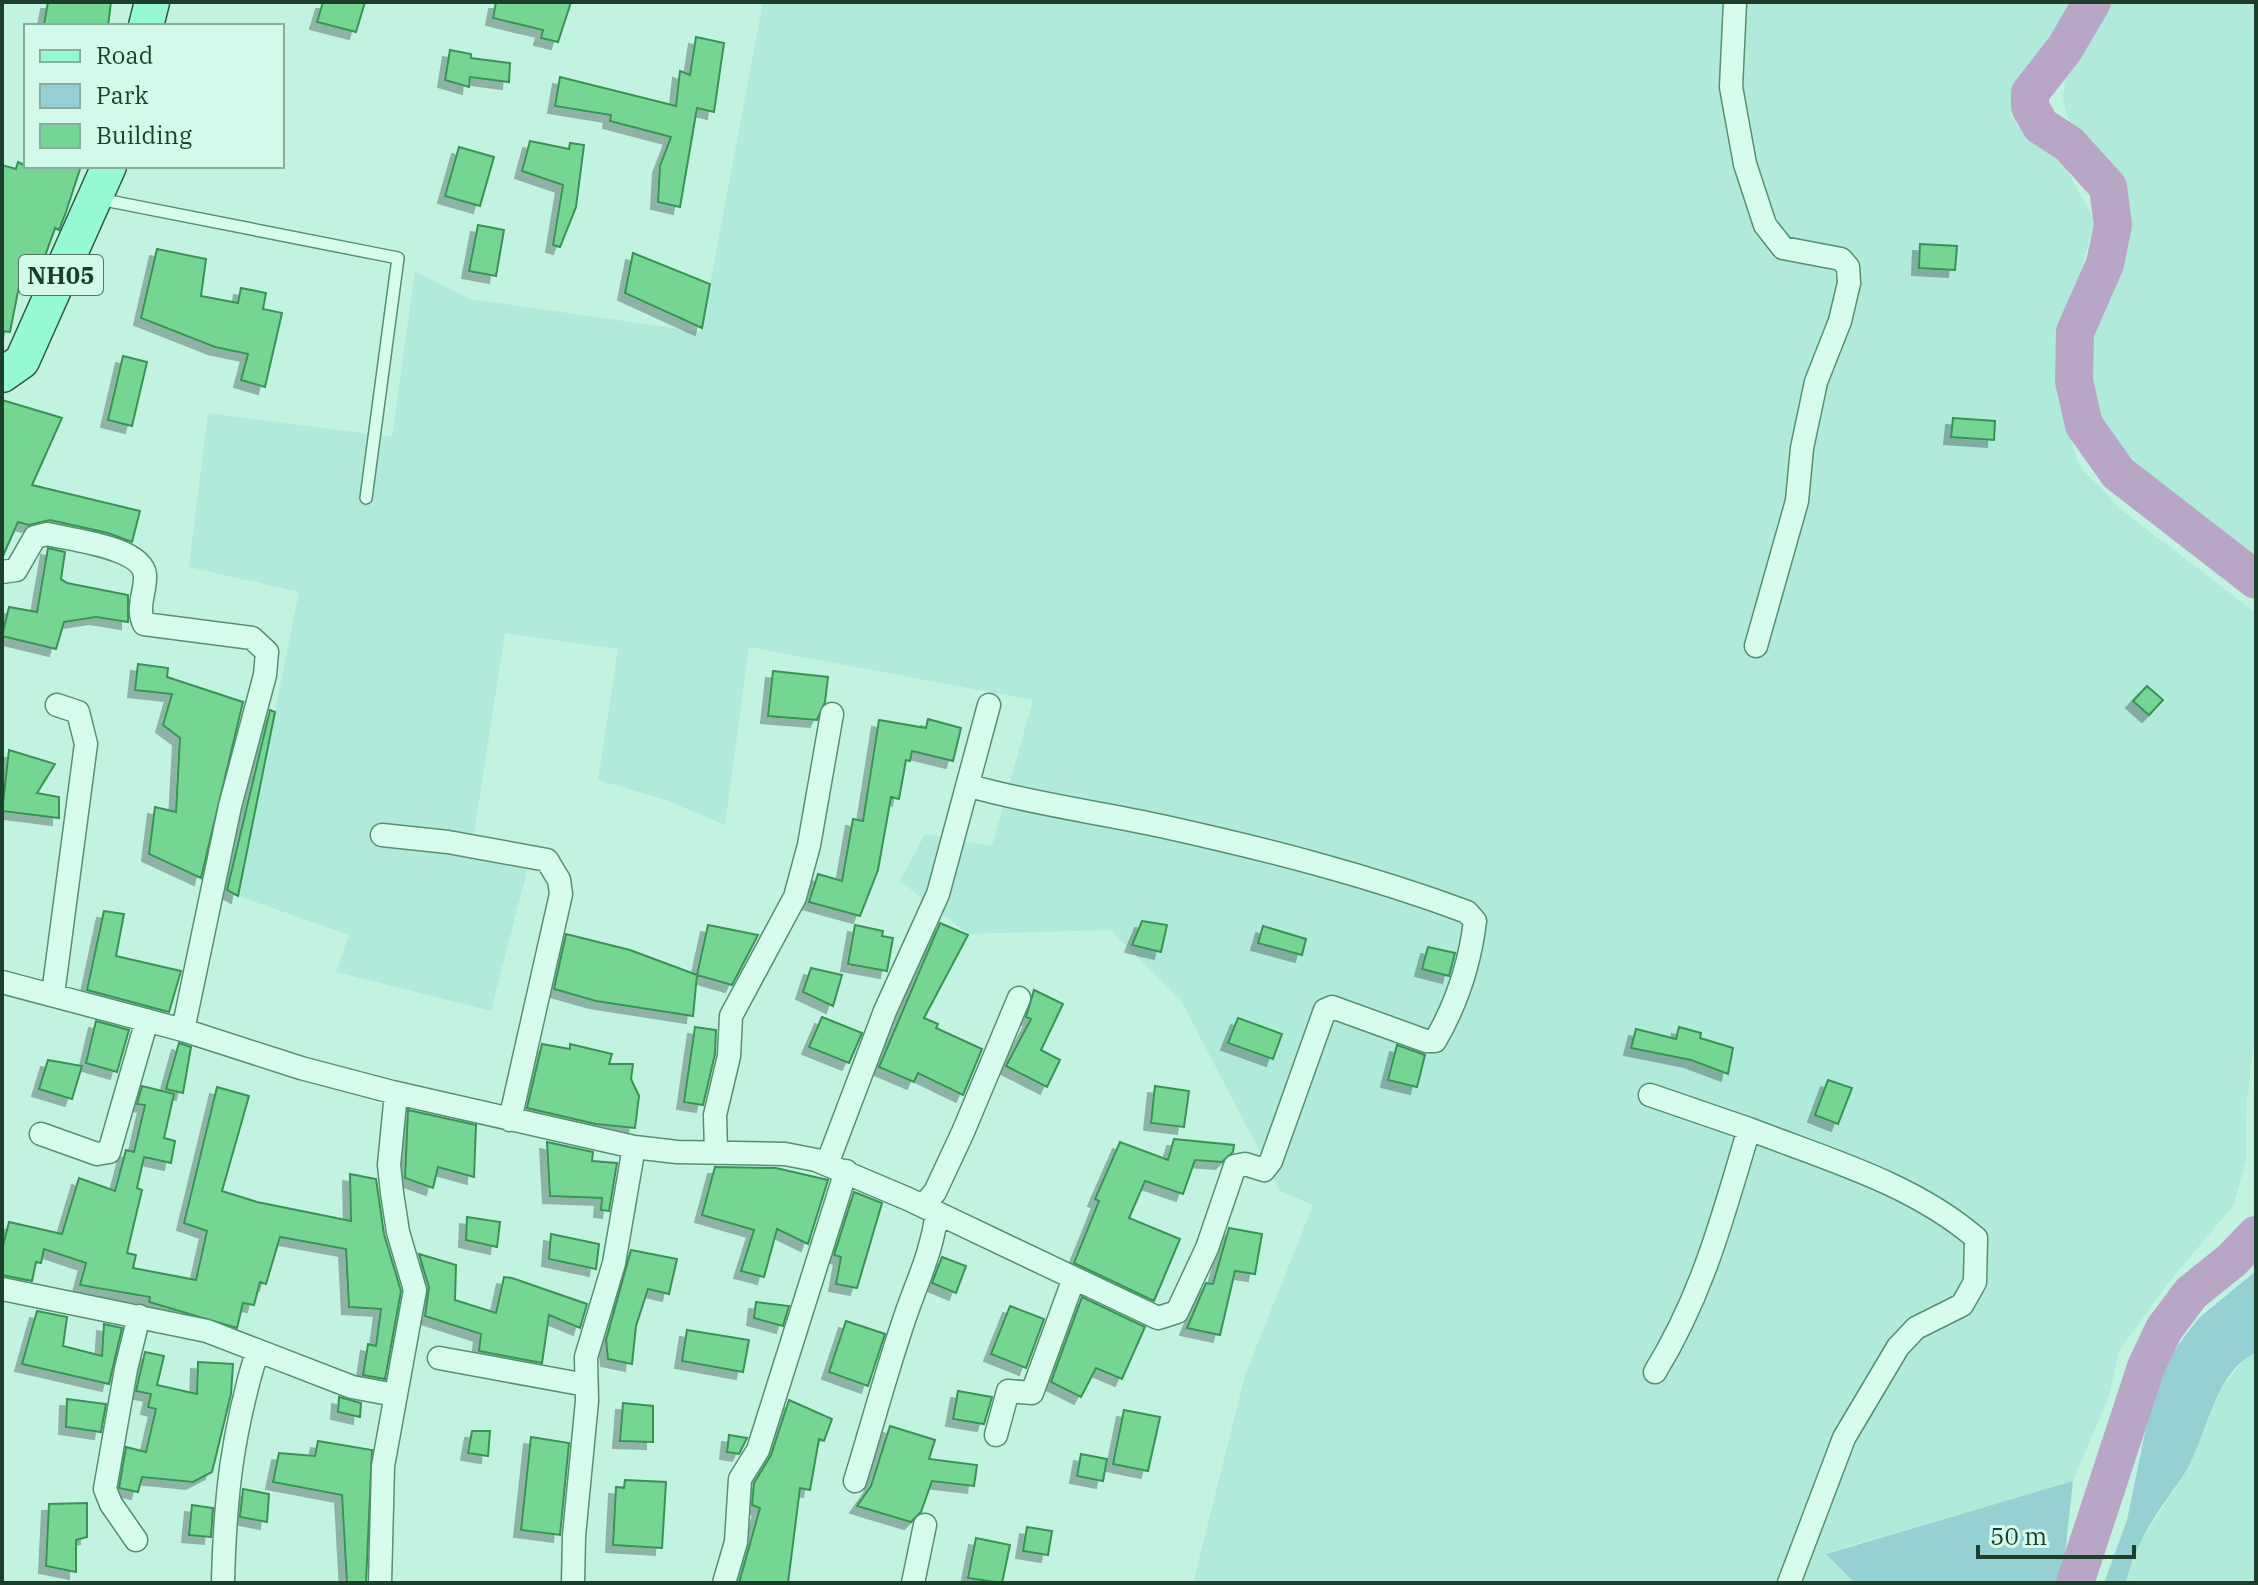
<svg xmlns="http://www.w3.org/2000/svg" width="2258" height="1585" viewBox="0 0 2258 1585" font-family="'IBM Plex Serif',serif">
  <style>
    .farmland { fill: #afeadb }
    .green { fill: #95d1d3 }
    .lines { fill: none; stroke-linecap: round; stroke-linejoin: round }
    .river { stroke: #b9a5c5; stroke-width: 38 }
    .building { fill: #74d694; stroke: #3a9255; stroke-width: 2; filter: url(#shadow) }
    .lane-casing { stroke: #579070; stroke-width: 14 }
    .street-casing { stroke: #579070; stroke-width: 25 }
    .primary-casing { stroke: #2b5d3e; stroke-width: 37 }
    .lane { stroke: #d7fcee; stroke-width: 11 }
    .street { stroke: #d7fcee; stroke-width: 22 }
    .primary { stroke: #96fad3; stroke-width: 34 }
    .labels { text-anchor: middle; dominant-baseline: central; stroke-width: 8; stroke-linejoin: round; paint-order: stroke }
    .shield { fill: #d3f9eb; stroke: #547664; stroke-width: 2 }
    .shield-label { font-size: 24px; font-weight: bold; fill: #1d3e2a }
  </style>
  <defs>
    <filter id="shadow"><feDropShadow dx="-7" dy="7" stdDeviation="0" flood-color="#0004"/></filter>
  </defs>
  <rect width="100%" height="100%" fill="#c2f3e1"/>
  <!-- farmland -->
  <path class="farmland" d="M 763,2 L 2073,2 L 2021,77 L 2010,114 L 2019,127 L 2036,136 L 2060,157 L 2094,220 L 2078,286 L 2061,331 L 2057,370 L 2060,394 L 2076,457 L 2081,468 L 2123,511 L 2256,613 L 2256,1024 L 2247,1100 L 2246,1159 L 2234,1205 L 2169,1282 L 2119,1351 L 2109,1396 L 2073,1481 L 1826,1553 L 1855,1583 L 1193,1583 L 1245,1375 L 1313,1205 L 1280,1191 L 1181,1000 L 1110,930 L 968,934 L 900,881 L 925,834 L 992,846 L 1033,700 L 749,647 L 725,825 L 666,800 L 598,780 L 618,649 L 505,633 L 472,846 L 529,863 L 491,1011 L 336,972 L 349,935 L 238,896 L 299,592 L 189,567 L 208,413 L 392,437 L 415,271 L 469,299 L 701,332 Z
    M 2108,2 L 2256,2 L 2256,559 L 2142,472 L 2101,428 L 2088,370 L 2089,340 L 2121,248 L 2122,191 L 2102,153 L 2067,117 L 2063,98 L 2065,79 Z
    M 2256,1353 L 2256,1583 L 2126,1583 L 2139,1544 L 2181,1480 L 2221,1390 L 2246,1357 Z"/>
  <!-- green -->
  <path class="green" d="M 2256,1271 L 2256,1353 C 2213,1370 2206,1445 2181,1479 C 2157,1512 2135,1543 2126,1583 L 2104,1583 L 2127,1520 L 2153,1394 L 2178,1345 L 2200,1317 Z
    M 2073,1481 L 2062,1583 L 1855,1583 L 1826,1554 Z"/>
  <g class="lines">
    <!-- river -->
    <path class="river" d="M 2092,2 L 2065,48 L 2030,93 L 2030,107 L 2041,126 L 2069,144 L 2108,187 L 2113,225 L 2105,264 L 2075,332 L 2074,381 L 2084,425 L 2118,473 L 2256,580
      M 2075,1583 L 2146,1367 L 2164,1329 L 2191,1293 L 2232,1260 L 2256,1235"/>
  </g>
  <!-- building -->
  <path class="building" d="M 48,2 L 111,2 L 108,26 L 44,24 Z
    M 323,2 L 365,2 L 356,32 L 317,22 Z
    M 496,2 L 571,2 L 558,42 L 541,38 L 543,30 L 493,18 Z
    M 696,37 L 724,43 L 714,112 L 697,108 L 680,207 L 658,202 L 660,166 L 671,137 L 610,121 L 611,115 L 555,106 L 560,77 L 676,106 L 680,71 L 690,75 Z
    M 450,50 L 471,54 L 471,58 L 510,63 L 509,82 L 470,77 L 469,87 L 445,80 Z
    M 530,141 L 569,149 L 570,143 L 584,145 L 576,207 L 560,247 L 553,245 L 563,185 L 522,171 Z
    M 459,147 L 494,157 L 480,206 L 445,196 Z
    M 18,162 L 26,166 L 81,166 L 66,212 L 59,230 L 55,228 L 38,276 L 22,271 L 10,332 L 2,331 L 2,165 L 16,169 Z
    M 478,225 L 504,230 L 496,276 L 469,271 Z
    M 1920,244 L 1957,246 L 1955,270 L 1919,268 Z
    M 157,249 L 206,259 L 201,296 L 238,303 L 241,288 L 266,293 L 263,309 L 282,313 L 265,387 L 241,380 L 248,354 L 215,347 L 141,318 Z
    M 633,253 L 710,284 L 702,328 L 625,293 Z
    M 123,356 L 147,362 L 132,426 L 108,420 Z
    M 2,400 L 62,418 L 32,485 L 140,511 L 132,542 L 108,533 L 50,520 L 29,525 L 18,522 L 2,558 Z
    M 1953,418 L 1995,421 L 1994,440 L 1951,437 Z
    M 48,548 L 65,552 L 61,579 L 67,583 L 128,595 L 128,622 L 96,617 L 64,622 L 56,649 L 2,636 L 9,607 L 37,612 Z
    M 138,664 L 168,668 L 167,677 L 243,702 L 201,878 L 149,854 L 155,807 L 176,812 L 180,738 L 163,725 L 172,694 L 135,690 Z
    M 773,671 L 828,677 L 825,702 L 817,720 L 768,716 Z
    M 2147,686 L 2163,700 L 2149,715 L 2133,701 Z
    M 270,710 L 275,712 L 238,896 L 227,890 Z
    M 928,719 L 961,728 L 953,761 L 912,751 L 910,761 L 906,760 L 899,799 L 891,797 L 878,870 L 860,916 L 809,902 L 818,874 L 842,881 L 853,819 L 863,821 L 879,720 L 926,728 Z
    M 9,750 L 55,764 L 37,793 L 59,797 L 59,818 L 2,811 Z
    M 104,911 L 124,914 L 116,956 L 181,971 L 169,1012 L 87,990 Z
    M 1142,921 L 1167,925 L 1161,952 L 1132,945 Z
    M 940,923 L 968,935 L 924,1018 L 938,1024 L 936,1028 L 982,1049 L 963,1095 L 918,1073 L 914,1082 L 879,1067 Z
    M 708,925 L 758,935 L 732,985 L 697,975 Z
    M 855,925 L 883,931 L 882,936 L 893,938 L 887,971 L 848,964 Z
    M 1263,926 L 1306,939 L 1302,955 L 1258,943 Z
    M 566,934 L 630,950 L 697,975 L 693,1016 L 596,1001 L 554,989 Z
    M 1428,947 L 1455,953 L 1449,976 L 1422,969 Z
    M 811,968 L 842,975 L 833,1006 L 803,992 Z
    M 1034,990 L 1063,1004 L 1041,1050 L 1060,1060 L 1047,1087 L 1006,1066 L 1031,1019 L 1026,1017 Z
    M 822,1017 L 862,1033 L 849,1063 L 809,1047 Z
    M 1238,1018 L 1282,1034 L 1273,1059 L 1228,1043 Z
    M 96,1021 L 129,1030 L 117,1072 L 86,1063 Z
    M 695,1027 L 716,1030 L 715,1054 L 703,1105 L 684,1102 Z
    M 1679,1027 L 1701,1033 L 1700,1038 L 1733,1048 L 1728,1074 L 1691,1060 L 1631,1048 L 1636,1029 L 1676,1039 Z
    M 179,1043 L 191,1047 L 183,1093 L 166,1089 Z
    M 542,1044 L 570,1049 L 570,1044 L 612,1054 L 609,1064 L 633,1064 L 631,1079 L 639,1096 L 635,1128 L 596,1124 L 527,1108 Z
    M 1397,1045 L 1425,1055 L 1417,1087 L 1388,1080 Z
    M 48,1060 L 82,1066 L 72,1099 L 39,1089 Z
    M 1828,1080 L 1852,1088 L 1838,1124 L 1815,1115 Z
    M 142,1086 L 174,1094 L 164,1138 L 175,1141 L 171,1163 L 144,1157 L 137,1188 L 142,1190 L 127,1253 L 136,1255 L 133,1268 L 196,1280 L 207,1231 L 184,1223 L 217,1087 L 249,1096 L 222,1191 L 257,1202 L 351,1221 L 350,1174 L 376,1179 L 384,1234 L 401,1291 L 385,1379 L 363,1375 L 368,1344 L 376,1346 L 381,1309 L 349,1307 L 346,1249 L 280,1237 L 266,1284 L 260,1282 L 254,1305 L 243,1303 L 237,1328 L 149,1302 L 150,1297 L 80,1285 L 86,1263 L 44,1249 L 41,1263 L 36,1262 L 32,1281 L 2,1275 L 2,1250 L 9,1222 L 62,1234 L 79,1178 L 115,1191 L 126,1150 L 134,1152 L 145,1105 L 137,1104 Z
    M 1155,1086 L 1189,1091 L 1184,1127 L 1151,1123 Z
    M 408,1110 L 476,1125 L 474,1177 L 438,1167 L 433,1188 L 405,1178 Z
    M 1174,1139 L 1234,1145 L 1233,1152 L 1222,1162 L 1195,1160 L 1183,1194 L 1145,1181 L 1129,1218 L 1180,1239 L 1154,1301 L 1074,1263 L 1099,1201 L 1095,1199 L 1120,1142 L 1168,1160 Z
    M 547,1142 L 593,1152 L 592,1161 L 617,1163 L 609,1211 L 601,1210 L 602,1198 L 550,1196 Z
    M 715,1167 L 776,1168 L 828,1180 L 808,1244 L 777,1229 L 764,1277 L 741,1271 L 754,1230 L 702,1215 Z
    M 854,1192 L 882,1203 L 857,1288 L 836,1284 L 841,1257 L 834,1255 Z
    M 467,1217 L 500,1222 L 497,1247 L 466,1240 Z
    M 1229,1228 L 1262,1234 L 1255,1274 L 1235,1271 L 1220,1335 L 1187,1328 L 1206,1283 L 1213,1284 Z
    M 551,1234 L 599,1244 L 596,1269 L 549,1259 Z
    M 631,1250 L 677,1259 L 669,1294 L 648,1289 L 636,1326 L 632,1364 L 608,1359 L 606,1340 Z
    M 419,1254 L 456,1265 L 455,1300 L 496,1313 L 504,1277 L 512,1278 L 587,1304 L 580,1328 L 549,1315 L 542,1363 L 479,1351 L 481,1334 L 425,1316 L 429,1287 Z
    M 942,1257 L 966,1266 L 956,1293 L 932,1283 Z
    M 1082,1297 L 1145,1327 L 1122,1379 L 1096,1368 L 1081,1397 L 1051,1382 Z
    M 756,1302 L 789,1306 L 783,1326 L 754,1318 Z
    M 1010,1306 L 1044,1319 L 1026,1368 L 991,1354 Z
    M 37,1311 L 67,1317 L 63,1346 L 102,1356 L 104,1324 L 122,1328 L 109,1384 L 22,1364 Z
    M 846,1321 L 885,1334 L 868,1386 L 829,1372 Z
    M 687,1330 L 749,1340 L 743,1372 L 682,1361 Z
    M 145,1352 L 164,1356 L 157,1385 L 197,1394 L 198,1362 L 233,1364 L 231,1394 L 212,1472 L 193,1482 L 142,1477 L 138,1492 L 119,1488 L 126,1447 L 146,1452 L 156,1409 L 148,1407 L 151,1394 L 136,1391 Z
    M 958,1391 L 992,1397 L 984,1424 L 953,1419 Z
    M 339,1397 L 361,1403 L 360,1417 L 338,1412 Z
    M 67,1399 L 106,1404 L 101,1432 L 66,1427 Z
    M 789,1400 L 832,1419 L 824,1441 L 819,1439 L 810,1490 L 800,1488 L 788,1583 L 739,1583 L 760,1508 L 752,1505 L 754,1483 L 771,1455 Z
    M 623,1403 L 653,1406 L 653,1442 L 620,1441 Z
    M 1124,1410 L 1160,1417 L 1148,1471 L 1113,1464 Z
    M 890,1426 L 935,1440 L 929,1459 L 977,1465 L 974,1486 L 932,1481 L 921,1512 L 911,1522 L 857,1506 L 871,1486 Z
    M 472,1431 L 490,1431 L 488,1456 L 468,1453 Z
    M 729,1435 L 747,1438 L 739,1454 L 727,1452 Z
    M 531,1437 L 569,1443 L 560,1535 L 521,1530 Z
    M 318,1441 L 372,1450 L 366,1583 L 347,1583 L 342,1495 L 273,1482 L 279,1453 L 315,1456 Z
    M 1081,1454 L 1107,1459 L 1103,1481 L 1077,1476 Z
    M 625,1480 L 666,1482 L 662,1548 L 613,1545 L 616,1487 L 624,1488 Z
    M 243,1489 L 269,1494 L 267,1522 L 240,1517 Z
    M 87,1503 L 87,1537 L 76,1540 L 76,1572 L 46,1566 L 49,1504 Z
    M 192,1505 L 213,1508 L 211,1537 L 189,1535 Z
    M 1027,1527 L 1052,1531 L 1048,1555 L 1023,1551 Z
    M 976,1538 L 1010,1545 L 1002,1583 L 968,1578 Z"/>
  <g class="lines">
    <defs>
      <path id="lane" d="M 99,199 L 398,258 L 366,498"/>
      <path id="street" d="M 1735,2 L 1731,87 L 1745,164 L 1765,225 L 1783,248 L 1841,259 L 1848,267 L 1849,283 L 1840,321 L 1816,382 L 1802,448 L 1797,501 L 1756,646
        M 2,572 L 16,570 L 35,537 L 47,534 C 72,540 142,547 145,575 C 146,592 136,607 144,624 L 252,638 L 267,652 L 265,675 L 230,806 L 183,1030
        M 382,835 L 448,842 L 547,860 L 559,880 L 561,894 L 510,1120
        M 2,982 L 183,1030 L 301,1068 L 392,1092 L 634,1147 L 677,1152 L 785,1154 L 816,1160 L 908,1199 L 1158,1318 L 1177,1312 L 1207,1248 L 1235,1166 L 1245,1164 L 1264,1170 L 1271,1161 L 1325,1010 L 1332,1007 L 1426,1041 L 1435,1041 C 1456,1005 1470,962 1475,921 L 1467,912 C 1368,875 1265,849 1161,826 C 1097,812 1033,804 970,786
        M 53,994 L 86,744 L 78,712 L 57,705
        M 1650,1095 L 1749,1129 C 1723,1216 1703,1294 1655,1372
        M 1749,1129 C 1826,1159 1912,1183 1976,1238 L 1975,1282 L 1962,1305 L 1916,1328 L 1898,1347 L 1844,1438 L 1789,1583
        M 41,1134 L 97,1154 L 109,1152 L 147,1020
        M 716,1153 L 715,1115 L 729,1056 L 731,1016 L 795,897 L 809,845 L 832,714
        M 827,1164 L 885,1011 L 938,894 L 989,705
        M 923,1206 L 935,1192 L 963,1132 L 1019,998
        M 2,1289 L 207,1331 L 352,1387 L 395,1395
        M 439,1358 L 586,1385
        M 996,1435 L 1008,1391 L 1032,1393 L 1074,1278
        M 855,1481 C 871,1429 885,1377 902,1326 C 915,1285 931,1257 937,1213
        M 136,1540 L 111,1504 L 105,1489 L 126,1369 L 139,1316
        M 223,1583 C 225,1496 232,1435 257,1351
        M 380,1583 L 383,1466 L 415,1290 L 398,1232 L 392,1193 L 389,1165 L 396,1093
        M 573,1583 L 574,1536 L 587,1401 L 586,1357 L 614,1263 L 634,1147
        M 724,1583 L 736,1542 L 740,1479 L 758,1450 L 846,1171
        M 913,1583 L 925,1525"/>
      <path id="primary" d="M 146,26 L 152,2
        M 2,375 L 22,361 L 109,166"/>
    </defs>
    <!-- lane casing -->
    <use href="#lane" class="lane-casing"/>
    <!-- street casing -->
    <use href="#street" class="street-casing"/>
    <!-- primary casing -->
    <use href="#primary" class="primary-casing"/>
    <!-- lane -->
    <use href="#lane" class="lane"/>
    <!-- street -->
    <use href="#street" class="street"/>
    <!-- primary -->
    <use href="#primary" class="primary"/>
  </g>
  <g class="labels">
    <!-- shield labels -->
    <rect class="shield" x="19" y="255" width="84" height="40" rx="6"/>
    <g class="shield-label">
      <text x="61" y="275">NH05</text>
    </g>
  </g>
  <!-- border -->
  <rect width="2258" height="1585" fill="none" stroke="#1d3e2a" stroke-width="8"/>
  <!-- legend -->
  <rect x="24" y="24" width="260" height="144" fill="#d3f9eb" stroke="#8aae9e" stroke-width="2"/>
  <rect x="40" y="50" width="40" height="12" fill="#96fad3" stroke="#8aae9e" stroke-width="2"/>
  <text x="96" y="64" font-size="24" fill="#1d3e2a">Road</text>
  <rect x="40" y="84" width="40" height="24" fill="#95d1d3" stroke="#8aae9e" stroke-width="2"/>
  <text x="96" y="104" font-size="24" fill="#1d3e2a">Park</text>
  <rect x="40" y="124" width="40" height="24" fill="#74d694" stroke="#8aae9e" stroke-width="2"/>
  <text x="96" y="144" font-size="24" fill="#1d3e2a">Building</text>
  <!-- scale -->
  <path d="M1978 1545v12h156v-12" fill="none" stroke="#1d3e2a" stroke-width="4"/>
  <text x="1990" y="1545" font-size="24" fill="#1d3e2a" stroke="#d3f9eb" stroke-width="6" paint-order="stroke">50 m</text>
</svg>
